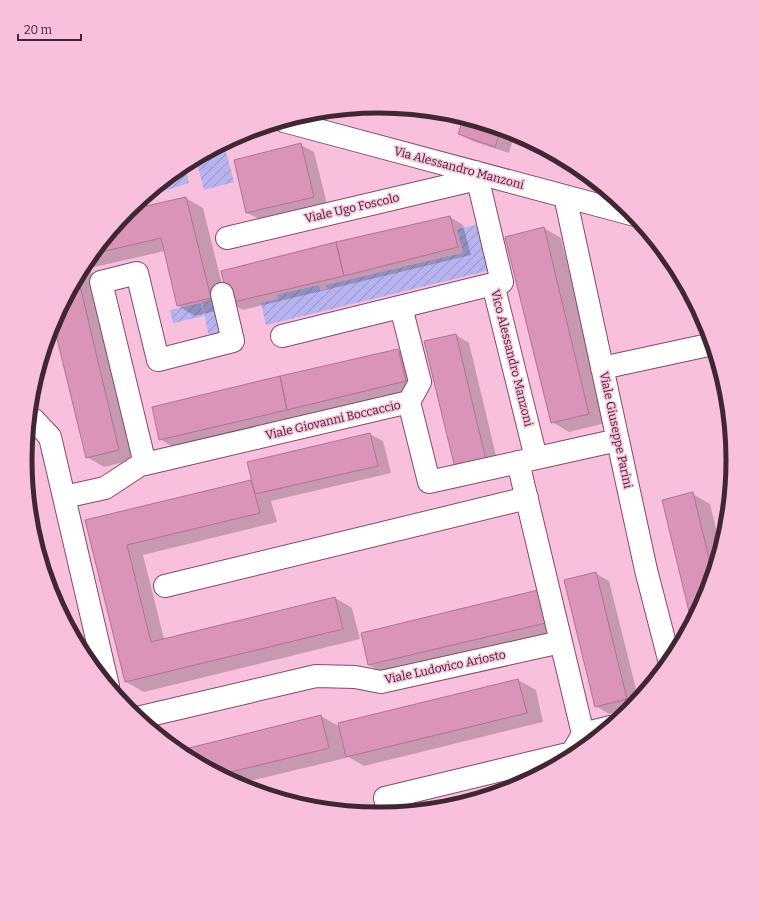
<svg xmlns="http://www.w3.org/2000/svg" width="759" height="921" viewBox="0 0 759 921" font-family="Bitter,serif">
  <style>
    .garden { fill: url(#garden-furrows) }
    .shadow { fill: #0003 }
    .building { fill: #d994b8; stroke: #b37295 }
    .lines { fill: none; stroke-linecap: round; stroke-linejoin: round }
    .minor-casing { stroke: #86496b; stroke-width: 24 }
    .minor { stroke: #fff; stroke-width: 22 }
    .labels { text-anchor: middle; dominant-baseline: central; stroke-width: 3; stroke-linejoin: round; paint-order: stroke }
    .street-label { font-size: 12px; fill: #412634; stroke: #f9c0dd }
    .rim { fill: none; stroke: #412634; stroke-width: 5 }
  </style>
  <defs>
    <pattern id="garden-furrows" width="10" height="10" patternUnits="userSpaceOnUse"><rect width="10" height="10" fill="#b6b3ee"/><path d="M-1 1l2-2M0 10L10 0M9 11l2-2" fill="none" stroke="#9691c2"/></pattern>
  </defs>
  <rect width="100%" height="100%" fill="#f9c0dd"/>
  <!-- garden -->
  <path class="garden" d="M 224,144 L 234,182 L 204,190 L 196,159 Z
    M 185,165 L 189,183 L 151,195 L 150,192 Z
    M 480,224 L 491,270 L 266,325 L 261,303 L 278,299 L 277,295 L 319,285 L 320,290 L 327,289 L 326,285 L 463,253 L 457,229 Z
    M 214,299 L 221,334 L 212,336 L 208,333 L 202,302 Z
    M 201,303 L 204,316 L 173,323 L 170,310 Z"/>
  <!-- shadow -->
  <path class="shadow" d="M 465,118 L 515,133 L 509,153 L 472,141 L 459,134 Z
    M 301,145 L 314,152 L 327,204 L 261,220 L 247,213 L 235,160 Z
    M 186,198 L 203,208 L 228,308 L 195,316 L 178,306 L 165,251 L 90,268 L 136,459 L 104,467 L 87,457 L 54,321 L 85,263 L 127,212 Z
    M 450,217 L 463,225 L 471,255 L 243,310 L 230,303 Z
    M 544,228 L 561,238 L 606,423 L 569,432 L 552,422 Z
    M 456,335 L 469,343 L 499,468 L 469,475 Z
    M 398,350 L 411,357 L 419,389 L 173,447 L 160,439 Z
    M 370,434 L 383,441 L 391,473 L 271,501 L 277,522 L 143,555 L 164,639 L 335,598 L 352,608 L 360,639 L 144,692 L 126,682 L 87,521 L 251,481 L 253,481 Z
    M 693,494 L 710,504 L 721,549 L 707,596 L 693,622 L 663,501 Z
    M 595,573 L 609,581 L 639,701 L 632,708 L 609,714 L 596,706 Z
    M 537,591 L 563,633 L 386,675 L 369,665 Z
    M 518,680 L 536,690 L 543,722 L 364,766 L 345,755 L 346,758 L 237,784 L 182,755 L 321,716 L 340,727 L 339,724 Z"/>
  <!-- building -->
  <path class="building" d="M 464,117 L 501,129 L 495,147 L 458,134 Z
    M 301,143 L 314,197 L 246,213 L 234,160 Z
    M 186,197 L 211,298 L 177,306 L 161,238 L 92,254 L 128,210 Z
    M 450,216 L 458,247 L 344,276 L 336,242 Z
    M 544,227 L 589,414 L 551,423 L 505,237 Z
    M 336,242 L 344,276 L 229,303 L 221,271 Z
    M 78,277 L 119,450 L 86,458 L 53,322 Z
    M 456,334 L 486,460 L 455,468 L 424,341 Z
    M 398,349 L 406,381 L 287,410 L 280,376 Z
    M 718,360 L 727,392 L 730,420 L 716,361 Z
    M 280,376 L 287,410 L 159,440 L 152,407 Z
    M 370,433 L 378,466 L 255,494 L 247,462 Z
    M 251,480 L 260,513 L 127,545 L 151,642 L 335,597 L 343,629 L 125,682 L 85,520 Z
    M 693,492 L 713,575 L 707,596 L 692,624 L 662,500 Z
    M 596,572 L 627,699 L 595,707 L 564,580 Z
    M 538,590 L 546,623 L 368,665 L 361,633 Z
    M 518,679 L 527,713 L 346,757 L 338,723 Z
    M 321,715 L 329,748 L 219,775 L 182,755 L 177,751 Z"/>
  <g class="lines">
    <defs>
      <path id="minor" d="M 284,121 L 635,215
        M 476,172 L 502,282 L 493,284 L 536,458
        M 565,196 L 646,570 L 670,663
        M 227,238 L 477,179
        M 401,307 L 420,382 L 409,402
        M 282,336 L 493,284
        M 602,368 L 713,344
        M 29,418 L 34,420 L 50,437 L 108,686
        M 518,462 L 561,642
        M 145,464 L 101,282 L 137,273 L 158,360 L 233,341 L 222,294
        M 64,497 L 105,488 L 140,465 L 145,464 L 409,402 L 429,482 L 618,440
        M 165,586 L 527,498
        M 137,718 L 316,676 L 355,677 L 381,682 L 561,642 L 583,734 L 611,727
        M 389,814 L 385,798 L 572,753 L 583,734"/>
    </defs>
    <!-- minor casing -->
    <use href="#minor" class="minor-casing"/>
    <!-- minor -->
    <use href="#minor" class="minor"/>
  </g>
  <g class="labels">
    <!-- street labels -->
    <g class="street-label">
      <text transform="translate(459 168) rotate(15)">Via Alessandro Manzoni</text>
      <text transform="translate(352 208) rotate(-13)">Viale Ugo Foscolo</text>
      <text transform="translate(512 358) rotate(76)">Vico Alessandro Manzoni</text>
      <text transform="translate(333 420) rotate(-13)">Viale Giovanni Boccaccio</text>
      <text transform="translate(616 430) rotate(78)">Viale Giuseppe Parini</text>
      <text transform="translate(445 667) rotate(-12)">Viale Ludovico Ariosto</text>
    </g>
  </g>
  <!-- crop -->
  <path d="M0 0H759V921H0ZM32 460a347 347 0 1 1 694 0a347 347 0 1 1-694 0Z" fill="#f9c0dd" fill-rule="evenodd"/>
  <path class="rim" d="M32 460a347 347 0 1 1 694 0a347 347 0 1 1-694 0Z"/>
  <!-- scale -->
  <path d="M18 34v6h63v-6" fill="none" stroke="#412634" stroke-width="2"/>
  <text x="24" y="34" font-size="12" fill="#412634" stroke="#f9c0dd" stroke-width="3" paint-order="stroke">20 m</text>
</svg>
